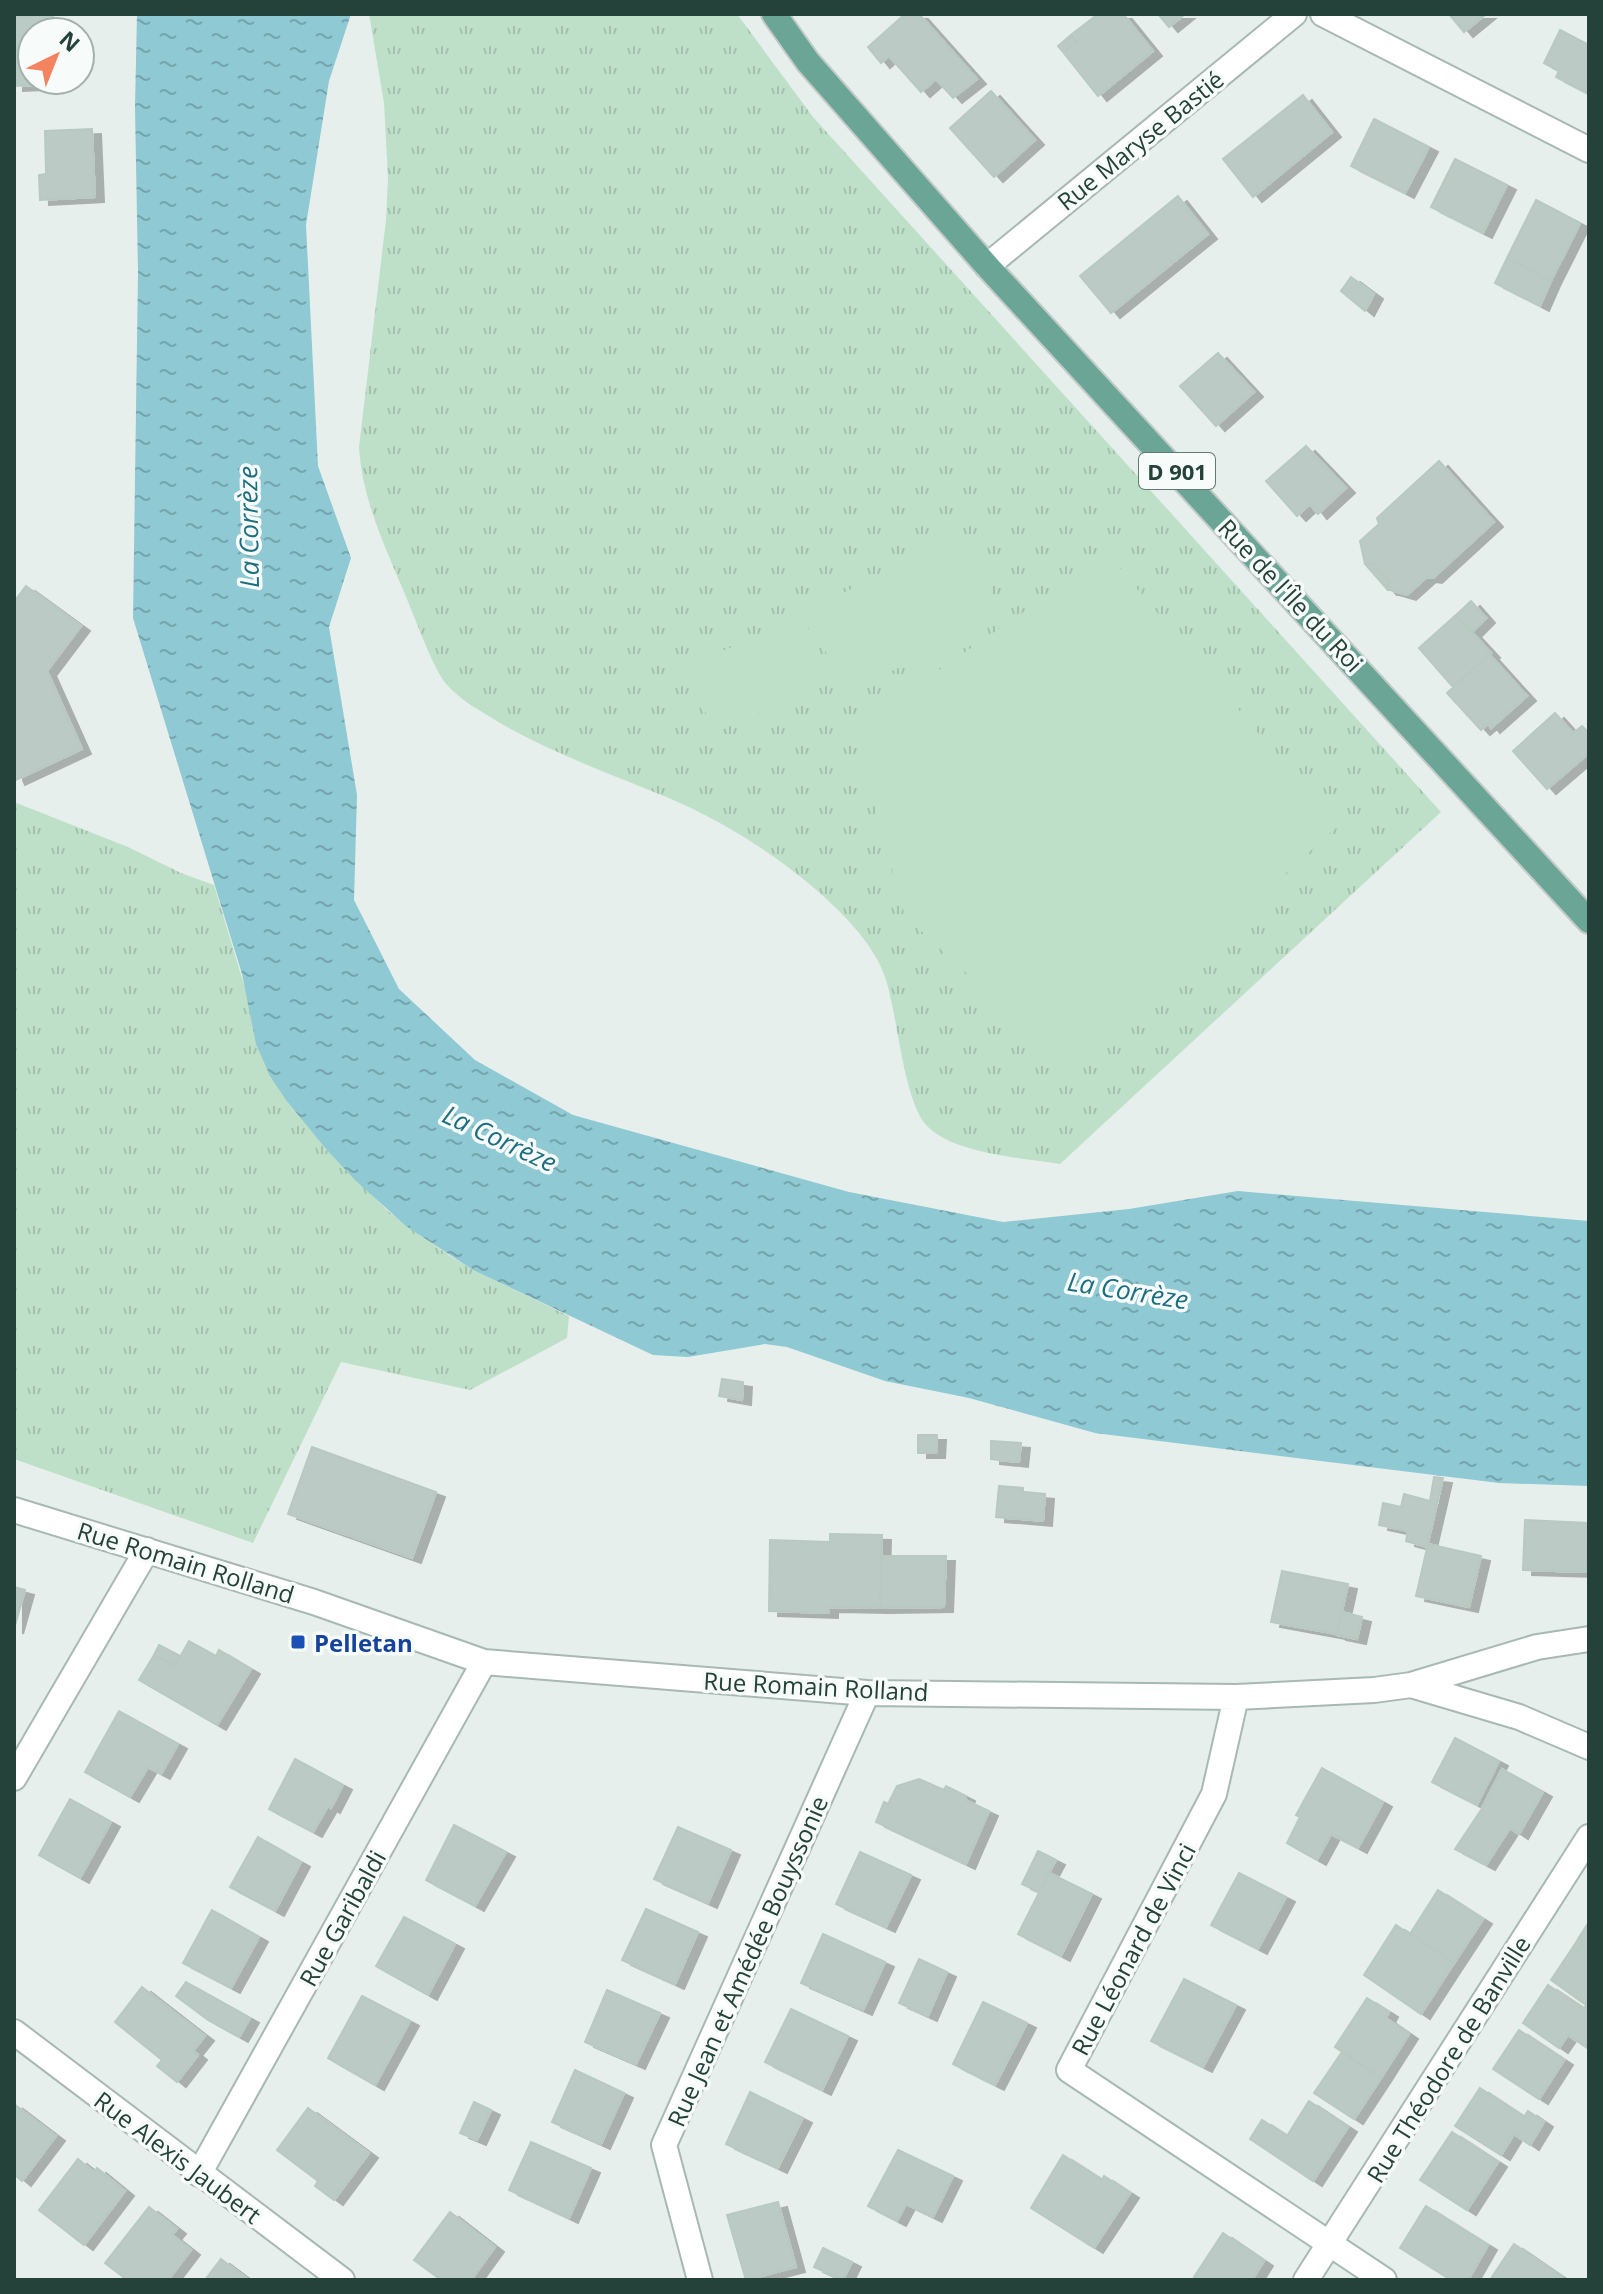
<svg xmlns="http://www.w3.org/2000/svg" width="1603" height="2294" viewBox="0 0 1603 2294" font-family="'Open Sans',sans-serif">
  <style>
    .grass { fill: url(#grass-tufts) }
    .garden { fill: #bfe0c8 }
    .water { fill: url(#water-ripples) }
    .building { fill: #bbcac4; stroke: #b8c9c2; stroke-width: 2; filter: url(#shadow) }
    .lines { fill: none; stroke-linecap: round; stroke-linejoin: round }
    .minor-casing { stroke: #a8b8b2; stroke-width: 28 }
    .major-casing { stroke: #c2cac8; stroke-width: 28 }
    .minor { stroke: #fff; stroke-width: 24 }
    .major { stroke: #6aa596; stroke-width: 24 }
    .transit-dot { fill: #1a4fb4; stroke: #f7fbf9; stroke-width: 3 }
    .labels { text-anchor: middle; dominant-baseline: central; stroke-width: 7; stroke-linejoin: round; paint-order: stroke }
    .shield { fill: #f7fbf9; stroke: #637a73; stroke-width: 2 }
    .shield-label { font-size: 22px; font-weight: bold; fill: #24423a }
    .street-label { font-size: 24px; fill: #24423a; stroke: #f7fbf9 }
    .transit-label { font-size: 24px; font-weight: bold; fill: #164399; stroke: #f7fbf9; text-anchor: start }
    .water-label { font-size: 26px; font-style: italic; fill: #1c6f80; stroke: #f7fbf9 }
  </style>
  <defs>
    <pattern id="grass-tufts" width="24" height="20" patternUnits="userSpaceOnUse" patternTransform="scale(2)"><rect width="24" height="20" fill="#bfe0c8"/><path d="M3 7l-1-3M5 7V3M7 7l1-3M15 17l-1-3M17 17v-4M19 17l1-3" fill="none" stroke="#a4c1ad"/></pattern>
    <pattern id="water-ripples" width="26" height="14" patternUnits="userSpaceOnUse" patternTransform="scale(2)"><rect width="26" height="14" fill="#8ec9d4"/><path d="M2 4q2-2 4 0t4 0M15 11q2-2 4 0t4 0" fill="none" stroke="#74a5ad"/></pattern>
    <filter id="shadow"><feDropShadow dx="9" dy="5" stdDeviation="0" flood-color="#0004"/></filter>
  </defs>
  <rect width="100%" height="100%" fill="#e6efeb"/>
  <!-- grass -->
  <path class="grass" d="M 369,14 L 737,14 L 813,117 L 1441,812 L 1060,1164 C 1023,1158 956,1154 928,1127 C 903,1103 898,1014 885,977 C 874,944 841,911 814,888 C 772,852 722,821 671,799 C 613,775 554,754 500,723 C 481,711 461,701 446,684 C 431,665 412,609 401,585 C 382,540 362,496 359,447 L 386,220 L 388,178 L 384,103 Z
    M 14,802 L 128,847 L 181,873 L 214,885 L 272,1078 L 326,1149 L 389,1212 L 447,1254 L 473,1270 L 569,1316 L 567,1338 L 470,1390 L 341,1362 L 253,1543 L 14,1459 Z"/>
  <!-- garden -->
  <path class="garden" d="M 965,536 L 1004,619 L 845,693 L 806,610 Z
    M 1108,554 L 1337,827 L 1069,1069 L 905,916 L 853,729 Z
    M 802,615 L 832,681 L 715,733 L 685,668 Z"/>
  <!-- water -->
  <path class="water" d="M 137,14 L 351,14 L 329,81 L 306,225 L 318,466 L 351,558 L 329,627 L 357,795 L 354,900 L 399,989 L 475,1060 L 573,1115 L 849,1192 L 1003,1222 L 1129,1209 L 1238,1191 L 1589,1221 L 1589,1486 L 1499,1483 L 1095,1433 L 969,1398 L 885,1381 L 787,1347 L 765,1344 L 688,1357 L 653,1355 L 473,1270 L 406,1226 L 356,1181 L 326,1149 L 286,1100 L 270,1076 L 256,1044 L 242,974 L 133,618 L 138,272 L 135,107 Z"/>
  <!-- building -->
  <path class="building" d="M 905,14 L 919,14 L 977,79 L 953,98 L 936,79 L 921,92 L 889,56 L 881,63 L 868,47 Z
    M 1098,14 L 1123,14 L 1153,51 L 1098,96 L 1063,52 L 1077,42 L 1071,35 Z
    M 1158,14 L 1185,14 L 1169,27 Z
    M 1449,14 L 1486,14 L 1464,32 Z
    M 53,15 L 54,32 L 32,32 L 32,80 L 56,80 L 57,84 L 14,86 L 14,17 Z
    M 1560,30 L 1589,45 L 1589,94 L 1556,77 L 1559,71 L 1544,63 Z
    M 1071,35 L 1077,42 L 1063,52 L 1058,46 Z
    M 991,91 L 1035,140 L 994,177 L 950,128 Z
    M 1303,95 L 1332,132 L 1253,197 L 1223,159 Z
    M 1374,119 L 1429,147 L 1405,193 L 1351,166 Z
    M 92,129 L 95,197 L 40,200 L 39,175 L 46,174 L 45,131 Z
    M 1455,159 L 1507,185 L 1483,233 L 1431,207 Z
    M 1178,196 L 1208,234 L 1111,313 L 1080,276 Z
    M 1536,200 L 1580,223 L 1551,281 L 1507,258 Z
    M 1507,258 L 1551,281 L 1540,306 L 1495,283 Z
    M 1351,277 L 1374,294 L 1365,311 L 1341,291 Z
    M 1218,353 L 1254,392 L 1216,426 L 1180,386 Z
    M 1306,446 L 1346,488 L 1318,514 L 1310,504 L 1297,516 L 1266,481 Z
    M 1439,461 L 1494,522 L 1433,578 L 1427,577 L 1407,595 L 1387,589 L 1390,581 L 1372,563 L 1365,564 L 1360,541 L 1379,524 L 1377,518 Z
    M 1372,563 L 1390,581 L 1387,589 L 1365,564 Z
    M 26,586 L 81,626 L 47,671 L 82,749 L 16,780 L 14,775 L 14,602 Z
    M 1471,601 L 1486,618 L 1471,633 L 1456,615 Z
    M 1456,615 L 1491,653 L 1453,687 L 1419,648 Z
    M 1489,654 L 1527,696 L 1491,728 L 1488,724 L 1481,730 L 1447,693 Z
    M 1555,713 L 1573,733 L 1582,726 L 1589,733 L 1589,753 L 1547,789 L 1513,751 Z
    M 722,1379 L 743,1382 L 742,1400 L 719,1396 Z
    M 918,1435 L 937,1435 L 936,1453 L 918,1453 Z
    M 991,1441 L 1021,1443 L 1019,1462 L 991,1459 Z
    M 312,1447 L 436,1492 L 412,1558 L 288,1514 Z
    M 1434,1477 L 1443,1478 L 1427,1547 L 1406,1541 L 1408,1531 L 1379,1525 L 1383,1503 L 1401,1507 L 1404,1494 L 1430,1501 Z
    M 999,1486 L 1023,1488 L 1023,1492 L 1045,1494 L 1043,1521 L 996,1517 Z
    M 1525,1520 L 1588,1523 L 1586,1572 L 1523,1570 Z
    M 830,1534 L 882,1535 L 880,1608 L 829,1607 L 829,1613 L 769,1611 L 770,1540 L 830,1542 Z
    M 1428,1544 L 1481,1556 L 1469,1607 L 1416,1596 Z
    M 881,1556 L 946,1556 L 944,1607 L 880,1608 Z
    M 1282,1571 L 1348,1584 L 1337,1634 L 1271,1622 Z
    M 14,1587 L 25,1590 L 14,1629 Z
    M 1342,1612 L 1362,1617 L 1357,1639 L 1337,1635 Z
    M 189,1641 L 216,1656 L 219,1650 L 251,1669 L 217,1725 L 139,1680 L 154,1655 L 175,1666 Z
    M 159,1645 L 180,1656 L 175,1666 L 154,1655 Z
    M 119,1711 L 178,1744 L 161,1774 L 148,1767 L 130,1797 L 85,1772 Z
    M 1455,1738 L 1499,1761 L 1477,1805 L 1432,1782 Z
    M 295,1759 L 343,1785 L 331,1808 L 328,1806 L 313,1832 L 269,1809 Z
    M 1322,1768 L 1383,1802 L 1358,1848 L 1331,1834 L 1317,1860 L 1287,1843 L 1300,1817 L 1296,1815 Z
    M 1502,1769 L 1543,1792 L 1519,1834 L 1510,1828 L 1486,1865 L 1455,1849 L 1481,1810 Z
    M 919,1779 L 944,1790 L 946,1786 L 966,1796 L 965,1800 L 989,1811 L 966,1864 L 876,1822 L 884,1802 L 888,1804 L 897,1786 Z
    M 70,1799 L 111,1822 L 80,1878 L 39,1855 Z
    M 454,1825 L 506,1852 L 475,1906 L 426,1880 Z
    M 678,1827 L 731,1850 L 708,1903 L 654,1879 Z
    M 258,1837 L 301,1862 L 275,1911 L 230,1887 Z
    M 1038,1851 L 1056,1860 L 1039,1892 L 1022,1884 Z
    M 860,1852 L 911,1875 L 886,1927 L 836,1904 Z
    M 1049,1873 L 1092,1894 L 1061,1956 L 1018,1934 Z
    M 1239,1873 L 1286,1897 L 1258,1949 L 1211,1925 Z
    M 1438,1890 L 1483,1919 L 1454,1963 L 1410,1934 Z
    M 646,1909 L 698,1932 L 675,1984 L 622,1960 Z
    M 212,1910 L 259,1937 L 231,1988 L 183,1963 Z
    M 404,1917 L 455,1944 L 428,1995 L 376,1966 Z
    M 1589,1922 L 1589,1945 L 1578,1939 Z
    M 1396,1925 L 1454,1963 L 1421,2014 L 1364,1975 Z
    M 823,1934 L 885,1962 L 863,2010 L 801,1983 Z
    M 1579,1938 L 1583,1942 L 1578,1950 L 1573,1947 Z
    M 1583,1942 L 1589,1945 L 1589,2007 L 1551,1980 L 1573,1947 L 1578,1950 Z
    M 919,1959 L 947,1972 L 928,2016 L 899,2003 Z
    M 1184,1979 L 1236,2005 L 1203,2067 L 1151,2041 Z
    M 186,1982 L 250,2018 L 239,2037 L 208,2020 L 176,1996 Z
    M 1548,1985 L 1584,2009 L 1586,2005 L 1589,2007 L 1587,2048 L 1568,2035 L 1559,2048 L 1523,2023 Z
    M 142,1987 L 205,2036 L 193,2051 L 198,2055 L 177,2082 L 157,2066 L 162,2060 L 115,2022 Z
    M 607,1990 L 660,2013 L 636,2064 L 585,2042 Z
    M 362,1996 L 410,2021 L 375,2085 L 328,2058 Z
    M 1367,1998 L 1389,2012 L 1386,2018 L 1409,2034 L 1381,2078 L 1335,2047 Z
    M 983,2002 L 1027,2023 L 995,2085 L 953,2064 Z
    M 791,2009 L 848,2036 L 822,2090 L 765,2062 Z
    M 1519,2030 L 1564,2060 L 1539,2099 L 1493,2069 Z
    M 1342,2052 L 1381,2078 L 1354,2119 L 1314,2093 Z
    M 575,2070 L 624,2093 L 601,2144 L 552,2122 Z
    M 1480,2088 L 1524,2117 L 1528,2111 L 1544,2122 L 1530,2145 L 1514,2134 L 1501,2155 L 1455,2126 Z
    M 750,2092 L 803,2118 L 778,2168 L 726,2144 Z
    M 1309,2101 L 1348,2127 L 1313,2181 L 1250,2139 L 1262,2120 L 1287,2136 Z
    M 474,2102 L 491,2110 L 477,2140 L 460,2133 Z
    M 14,2104 L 56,2136 L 22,2181 L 14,2174 Z
    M 308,2108 L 369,2153 L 334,2200 L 315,2186 L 318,2181 L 277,2150 Z
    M 1452,2132 L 1498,2162 L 1467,2210 L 1420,2180 Z
    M 531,2142 L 591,2168 L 569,2218 L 509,2190 Z
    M 898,2150 L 953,2176 L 933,2217 L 906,2204 L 897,2221 L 868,2206 Z
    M 1063,2155 L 1102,2180 L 1104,2176 L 1130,2193 L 1094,2248 L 1031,2208 Z
    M 78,2159 L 94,2172 L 97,2168 L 125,2191 L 84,2245 L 39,2210 Z
    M 778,2202 L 796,2267 L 746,2280 L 727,2215 Z
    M 1426,2206 L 1488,2245 L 1468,2280 L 1451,2280 L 1400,2248 Z
    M 149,2207 L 177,2229 L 172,2235 L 191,2250 L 168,2280 L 127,2280 L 105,2263 Z
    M 450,2212 L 495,2247 L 471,2280 L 441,2280 L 414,2260 Z
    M 1223,2233 L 1264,2261 L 1252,2280 L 1199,2280 L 1194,2277 Z
    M 1514,2244 L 1562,2277 L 1560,2280 L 1490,2280 Z
    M 823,2248 L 852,2262 L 843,2280 L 814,2267 Z
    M 221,2259 L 249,2280 L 205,2280 Z"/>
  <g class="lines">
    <defs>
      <path id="minor" d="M 1323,14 L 1589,150
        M 987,266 L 1294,14
        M 14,1510 L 314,1602 L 484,1662 L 867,1693 L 1236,1697 L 1374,1690 L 1411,1685 L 1519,1717 L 1589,1747
        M 1411,1685 L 1537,1647 L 1589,1639
        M 1236,1697 L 1214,1794 L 1069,2070 L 1384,2280
        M 14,1778 L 147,1550
        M 14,2032 L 342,2280
        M 199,2174 L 484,1662
        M 700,2280 L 664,2145 L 867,1693
        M 1306,2280 L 1589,1837"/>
      <path id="major" d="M 774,14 L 808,62 L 987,266 L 1589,921"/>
    </defs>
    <!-- minor casing -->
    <use href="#minor" class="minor-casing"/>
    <!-- major casing -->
    <use href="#major" class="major-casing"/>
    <!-- minor -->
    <use href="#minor" class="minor"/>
    <!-- major -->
    <use href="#major" class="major"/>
  </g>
  <!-- markers -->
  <rect class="transit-dot" x="290" y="1634" width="16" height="16" rx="4"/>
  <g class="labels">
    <!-- shield labels -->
    <rect class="shield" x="1139" y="453" width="76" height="36" rx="6"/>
    <g class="shield-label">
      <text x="1177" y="471">D 901</text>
    </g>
    <!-- street labels -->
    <g class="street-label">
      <text transform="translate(1140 140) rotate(-39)">Rue Maryse Bastié</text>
      <text transform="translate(1291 595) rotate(47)">Rue de l'Île du Roi</text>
      <text transform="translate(186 1562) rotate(17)">Rue Romain Rolland</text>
      <text transform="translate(816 1686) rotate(3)">Rue Romain Rolland</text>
      <text transform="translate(342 1918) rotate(-61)">Rue Garibaldi</text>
      <text transform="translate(1133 1949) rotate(-62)">Rue Léonard de Vinci</text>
      <text transform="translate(747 1961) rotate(-66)">Rue Jean et Amédée Bouyssonie</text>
      <text transform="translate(1448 2059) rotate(-58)">Rue Théodore de Banville</text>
      <text transform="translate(178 2157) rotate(37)">Rue Alexis Jaubert</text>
    </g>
    <!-- transit labels -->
    <g class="transit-label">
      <text x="314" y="1642">Pelletan</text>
    </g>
    <!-- water labels -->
    <g class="water-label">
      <text transform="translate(248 527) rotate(-91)">La Corrèze</text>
      <text transform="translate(500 1138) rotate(25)">La Corrèze</text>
      <text transform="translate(1128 1290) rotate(9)">La Corrèze</text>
    </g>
  </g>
  <!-- border -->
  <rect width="1603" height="2294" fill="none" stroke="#24423a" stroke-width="32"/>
  <!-- north arrow -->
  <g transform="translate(56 56) rotate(43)"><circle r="38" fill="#f7fbf9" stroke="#a3b1ad" stroke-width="2"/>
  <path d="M0-6L14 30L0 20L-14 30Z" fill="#f4845f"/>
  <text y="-12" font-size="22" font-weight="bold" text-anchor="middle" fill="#24423a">N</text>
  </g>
</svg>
